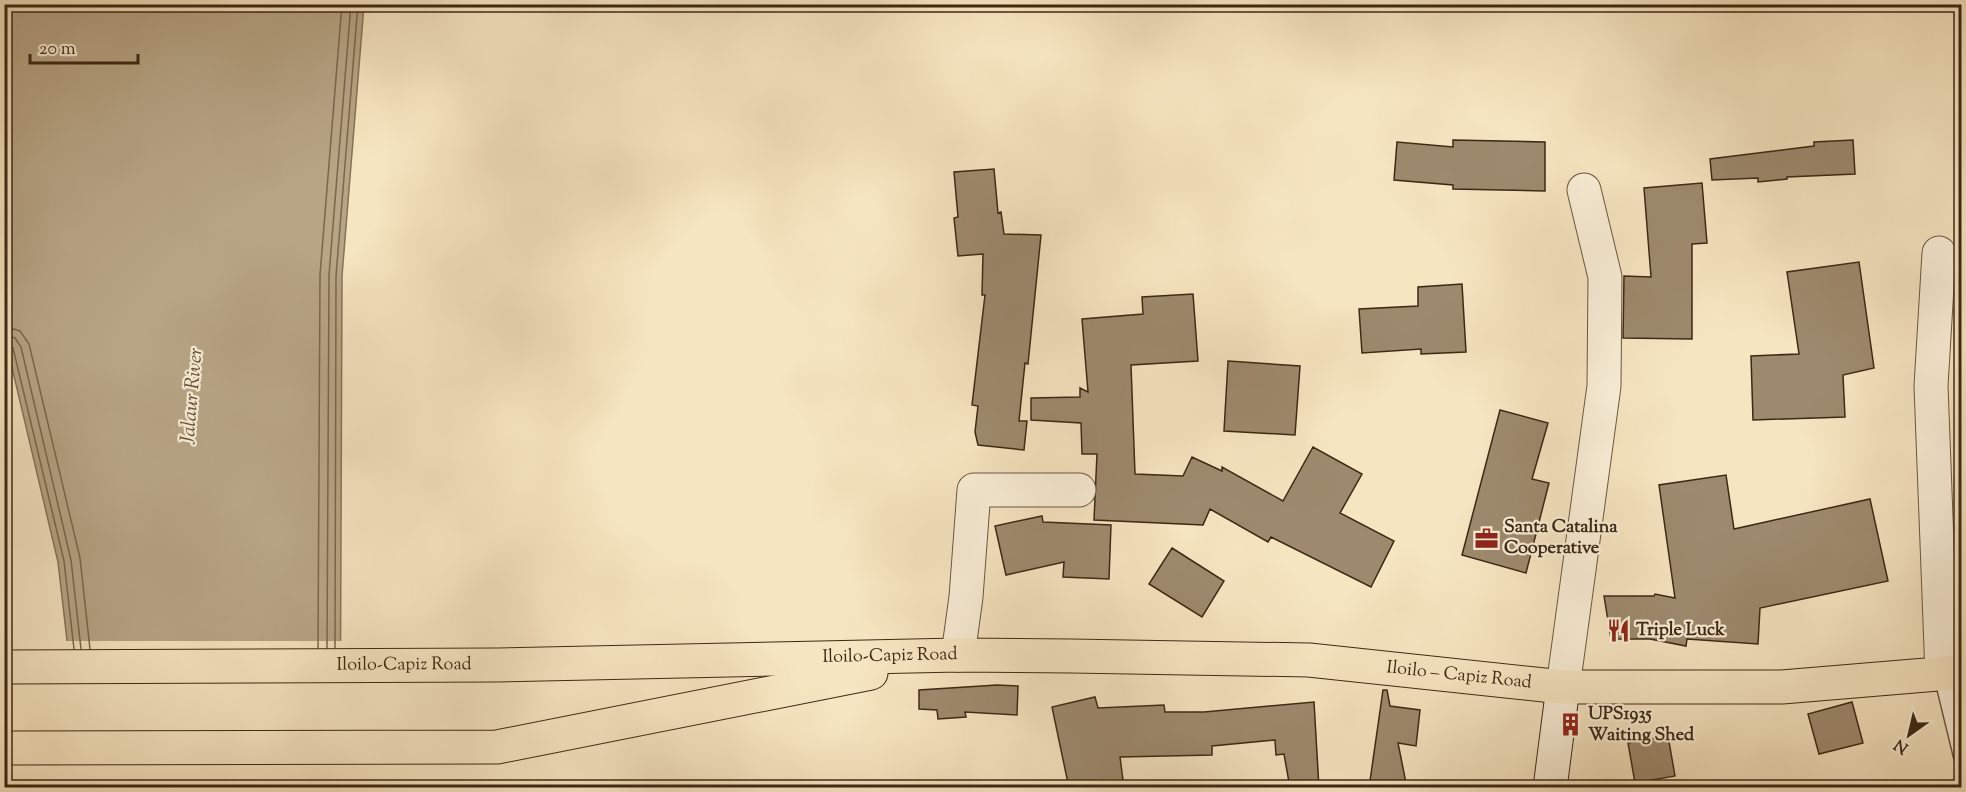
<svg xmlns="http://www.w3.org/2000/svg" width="1966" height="792" viewBox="0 0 1966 792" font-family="'Sorts Mill Goudy',serif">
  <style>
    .water { fill: #b7a586; stroke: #867358; stroke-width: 1.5 }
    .pier { fill: #f6e5c1 }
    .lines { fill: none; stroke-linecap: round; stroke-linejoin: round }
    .shore { stroke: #7a664d; stroke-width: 1.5 }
    .building { fill: #9d8a6e; stroke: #3c2814; stroke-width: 1.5 }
    .service-casing { stroke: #6a573f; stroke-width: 19 }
    .minor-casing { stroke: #6a573f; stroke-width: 35 }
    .secondary-casing { stroke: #3c2814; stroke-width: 35 }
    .trunk-casing { stroke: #3c2814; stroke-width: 35 }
    .service { stroke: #f9eed7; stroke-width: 16 }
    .minor { stroke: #f9eed7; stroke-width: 33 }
    .secondary { stroke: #f9eed7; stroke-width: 33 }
    .trunk { stroke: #f6e5c1; stroke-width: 33 }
    .labels { text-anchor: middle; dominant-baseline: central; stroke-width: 4.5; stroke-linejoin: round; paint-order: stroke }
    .poi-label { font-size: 18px; font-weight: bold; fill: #3c2814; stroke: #f9eed7; text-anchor: start }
    .street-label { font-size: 18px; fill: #3c2814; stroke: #f9eed7 }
    .water-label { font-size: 20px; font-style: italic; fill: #614e36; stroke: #f9eed7 }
  </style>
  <rect width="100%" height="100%" fill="#f6e5c1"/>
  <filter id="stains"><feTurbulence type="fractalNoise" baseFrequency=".00333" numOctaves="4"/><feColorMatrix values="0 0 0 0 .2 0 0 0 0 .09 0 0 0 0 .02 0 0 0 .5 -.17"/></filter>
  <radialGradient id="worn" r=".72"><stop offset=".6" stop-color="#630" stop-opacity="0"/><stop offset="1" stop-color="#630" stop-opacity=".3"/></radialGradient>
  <!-- water -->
  <path class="water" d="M 4,5 L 364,5 L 342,276 L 340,787 L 72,787 L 80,754 L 58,562 L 5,338 Z"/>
  <!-- pier -->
  <path class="pier" d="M 64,641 L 344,641 L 343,782 L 70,782 L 77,754 Z"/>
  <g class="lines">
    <!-- shore -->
    <path class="shore" d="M 4,326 L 20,331 L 29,344 L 80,558 L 90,649
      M 4,335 L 15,338 L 21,347 L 71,560 L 81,649
      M 4,343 L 13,348 L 64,561 L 74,649
      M 318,648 L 320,275 L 342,4
      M 327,648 L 329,275 L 351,4
      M 335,648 L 336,276 L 358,4"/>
  </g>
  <!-- building -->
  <path class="building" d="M 1453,140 L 1545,142 L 1545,191 L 1453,189 L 1453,185 L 1394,180 L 1397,142 L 1453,147 Z
    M 1853,140 L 1855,174 L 1787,177 L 1787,179 L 1758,182 L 1758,178 L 1712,180 L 1710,159 L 1814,146 L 1814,142 Z
    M 994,169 L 998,213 L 1001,212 L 1004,234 L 1041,235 L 1028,364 L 1025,363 L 1019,421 L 1027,421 L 1024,450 L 978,445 L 975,432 L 978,406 L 972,405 L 985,295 L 982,295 L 983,254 L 958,256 L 954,218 L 958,217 L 954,172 Z
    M 1702,183 L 1707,243 L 1692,244 L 1692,339 L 1623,338 L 1624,276 L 1651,277 L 1644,188 Z
    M 1859,262 L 1874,368 L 1843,375 L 1845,417 L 1753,420 L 1751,356 L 1799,354 L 1787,272 Z
    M 1462,284 L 1466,352 L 1421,354 L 1421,349 L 1362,353 L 1359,309 L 1418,306 L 1418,287 Z
    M 1193,294 L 1198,361 L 1131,365 L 1135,474 L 1183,476 L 1192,457 L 1222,471 L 1222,467 L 1283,501 L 1313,447 L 1362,474 L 1340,513 L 1394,541 L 1371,587 L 1271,537 L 1268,542 L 1210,509 L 1203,525 L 1094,520 L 1097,454 L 1082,454 L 1081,423 L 1031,420 L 1031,398 L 1080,397 L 1080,388 L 1088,392 L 1082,319 L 1143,314 L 1142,297 Z
    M 1228,361 L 1300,366 L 1295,435 L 1224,431 Z
    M 1500,410 L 1548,423 L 1532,479 L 1549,483 L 1526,573 L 1462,555 Z
    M 1726,475 L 1734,529 L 1870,499 L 1888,581 L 1760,608 L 1758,644 L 1687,639 L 1686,646 L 1650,639 L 1611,639 L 1604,596 L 1654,596 L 1655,594 L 1675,598 L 1659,485 Z
    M 1042,516 L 1043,522 L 1111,525 L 1109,579 L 1063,577 L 1064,562 L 1006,575 L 995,526 Z
    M 1172,548 L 1224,581 L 1202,617 L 1149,584 Z
    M 997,685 L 1018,686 L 1017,715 L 965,712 L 966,717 L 938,719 L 937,710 L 919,709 L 919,690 Z
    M 1383,690 L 1387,690 L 1390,706 L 1420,710 L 1416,746 L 1398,743 L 1407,788 L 1369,788 Z
    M 1095,697 L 1098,708 L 1164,705 L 1165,712 L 1204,712 L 1314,702 L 1319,788 L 1290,788 L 1284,754 L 1276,755 L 1275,740 L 1212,746 L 1212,755 L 1120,757 L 1124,788 L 1069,788 L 1052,707 Z
    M 1852,702 L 1863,743 L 1819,754 L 1808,714 Z
    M 1668,736 L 1675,776 L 1635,783 L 1628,743 Z"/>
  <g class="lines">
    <defs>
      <path id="service" d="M 1942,674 L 1962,756
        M 1960,788 L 1962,782"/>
      <path id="minor" d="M 1939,253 L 1931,386 L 1942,674
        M 958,655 L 966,597 L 974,490 L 1079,490
        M 1563,687 L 1604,386 L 1605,277 L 1584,190"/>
      <path id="secondary" d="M 1550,788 L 1563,687"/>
      <g id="trunk">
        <path id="s1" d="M 4,667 L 497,665 L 958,655 L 1071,656 L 1309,660 L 1563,687 L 1782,687 L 1962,672"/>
        <path d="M 4,748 L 497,747 L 871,673"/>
      </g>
    </defs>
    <!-- service casing -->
    <use href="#service" class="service-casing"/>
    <!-- minor casing -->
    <use href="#minor" class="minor-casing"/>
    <!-- secondary casing -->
    <use href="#secondary" class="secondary-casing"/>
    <!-- trunk casing -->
    <use href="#trunk" class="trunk-casing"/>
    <!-- service -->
    <use href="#service" class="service"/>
    <!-- minor -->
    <use href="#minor" class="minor"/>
    <!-- secondary -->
    <use href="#secondary" class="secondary"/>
    <!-- trunk -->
    <use href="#trunk" class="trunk"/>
  </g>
  <!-- icons -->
  <defs>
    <symbol id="office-bare" viewBox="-9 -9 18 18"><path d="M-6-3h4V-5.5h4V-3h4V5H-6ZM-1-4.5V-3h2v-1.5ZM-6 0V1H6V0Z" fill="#8f2418" stroke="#f9eed7" stroke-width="2.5" paint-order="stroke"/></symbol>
    <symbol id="restaurant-bare" viewBox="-9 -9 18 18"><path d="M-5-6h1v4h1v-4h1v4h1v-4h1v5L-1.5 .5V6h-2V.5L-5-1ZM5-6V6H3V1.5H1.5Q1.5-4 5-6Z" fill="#8f2418" stroke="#f9eed7" stroke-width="2.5" paint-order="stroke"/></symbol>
    <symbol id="building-bare" viewBox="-9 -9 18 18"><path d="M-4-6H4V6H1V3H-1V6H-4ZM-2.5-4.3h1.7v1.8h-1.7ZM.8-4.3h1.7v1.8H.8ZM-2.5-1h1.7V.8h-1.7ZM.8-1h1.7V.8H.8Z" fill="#8f2418" stroke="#f9eed7" stroke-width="2.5" paint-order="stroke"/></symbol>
  </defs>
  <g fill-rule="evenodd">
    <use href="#office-bare" x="1470" y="522" width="33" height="33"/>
    <use href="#restaurant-bare" x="1602" y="614" width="33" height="33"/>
    <use href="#building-bare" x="1554" y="708" width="33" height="33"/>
  </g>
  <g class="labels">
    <!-- poi labels -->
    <g class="poi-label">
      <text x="1504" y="528">Santa Catalina<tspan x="1504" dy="21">Cooperative</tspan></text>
      <text x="1636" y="631">Triple Luck</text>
      <text x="1588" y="715">UPS1935<tspan x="1588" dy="21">Waiting Shed</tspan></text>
    </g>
    <!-- street labels -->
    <g class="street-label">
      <text stroke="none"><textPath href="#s1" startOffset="886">Iloilo-Capiz Road</textPath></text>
      <text stroke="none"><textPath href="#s1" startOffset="400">Iloilo-Capiz Road</textPath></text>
      <text stroke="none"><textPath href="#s1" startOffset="1456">Iloilo – Capiz Road</textPath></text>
    </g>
    <!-- water labels -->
    <g class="water-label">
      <text transform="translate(193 396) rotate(-85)">Jalaur River</text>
    </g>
  </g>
  <!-- margin -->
  <rect width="1966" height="792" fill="none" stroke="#f6e5c1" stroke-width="24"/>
  <rect x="6" y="6" width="1954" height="780" fill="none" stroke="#3c2814" stroke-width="3"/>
  <rect x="12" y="12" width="1942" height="768" fill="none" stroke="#3c2814" stroke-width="1.5"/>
  <!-- north arrow -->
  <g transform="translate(1909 735) rotate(214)" stroke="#f9eed7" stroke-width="4.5" paint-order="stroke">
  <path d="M0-4.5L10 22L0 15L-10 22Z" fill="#3c2814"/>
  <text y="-9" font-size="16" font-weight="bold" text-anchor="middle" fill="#3c2814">N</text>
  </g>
  <!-- scale -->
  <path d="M30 54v9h108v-9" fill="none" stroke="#3c2814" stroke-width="3"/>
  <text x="39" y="54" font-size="18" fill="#3c2814" stroke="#f9eed7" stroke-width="4.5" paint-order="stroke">20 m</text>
  <rect width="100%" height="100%" filter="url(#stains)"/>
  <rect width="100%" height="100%" fill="url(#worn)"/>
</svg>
